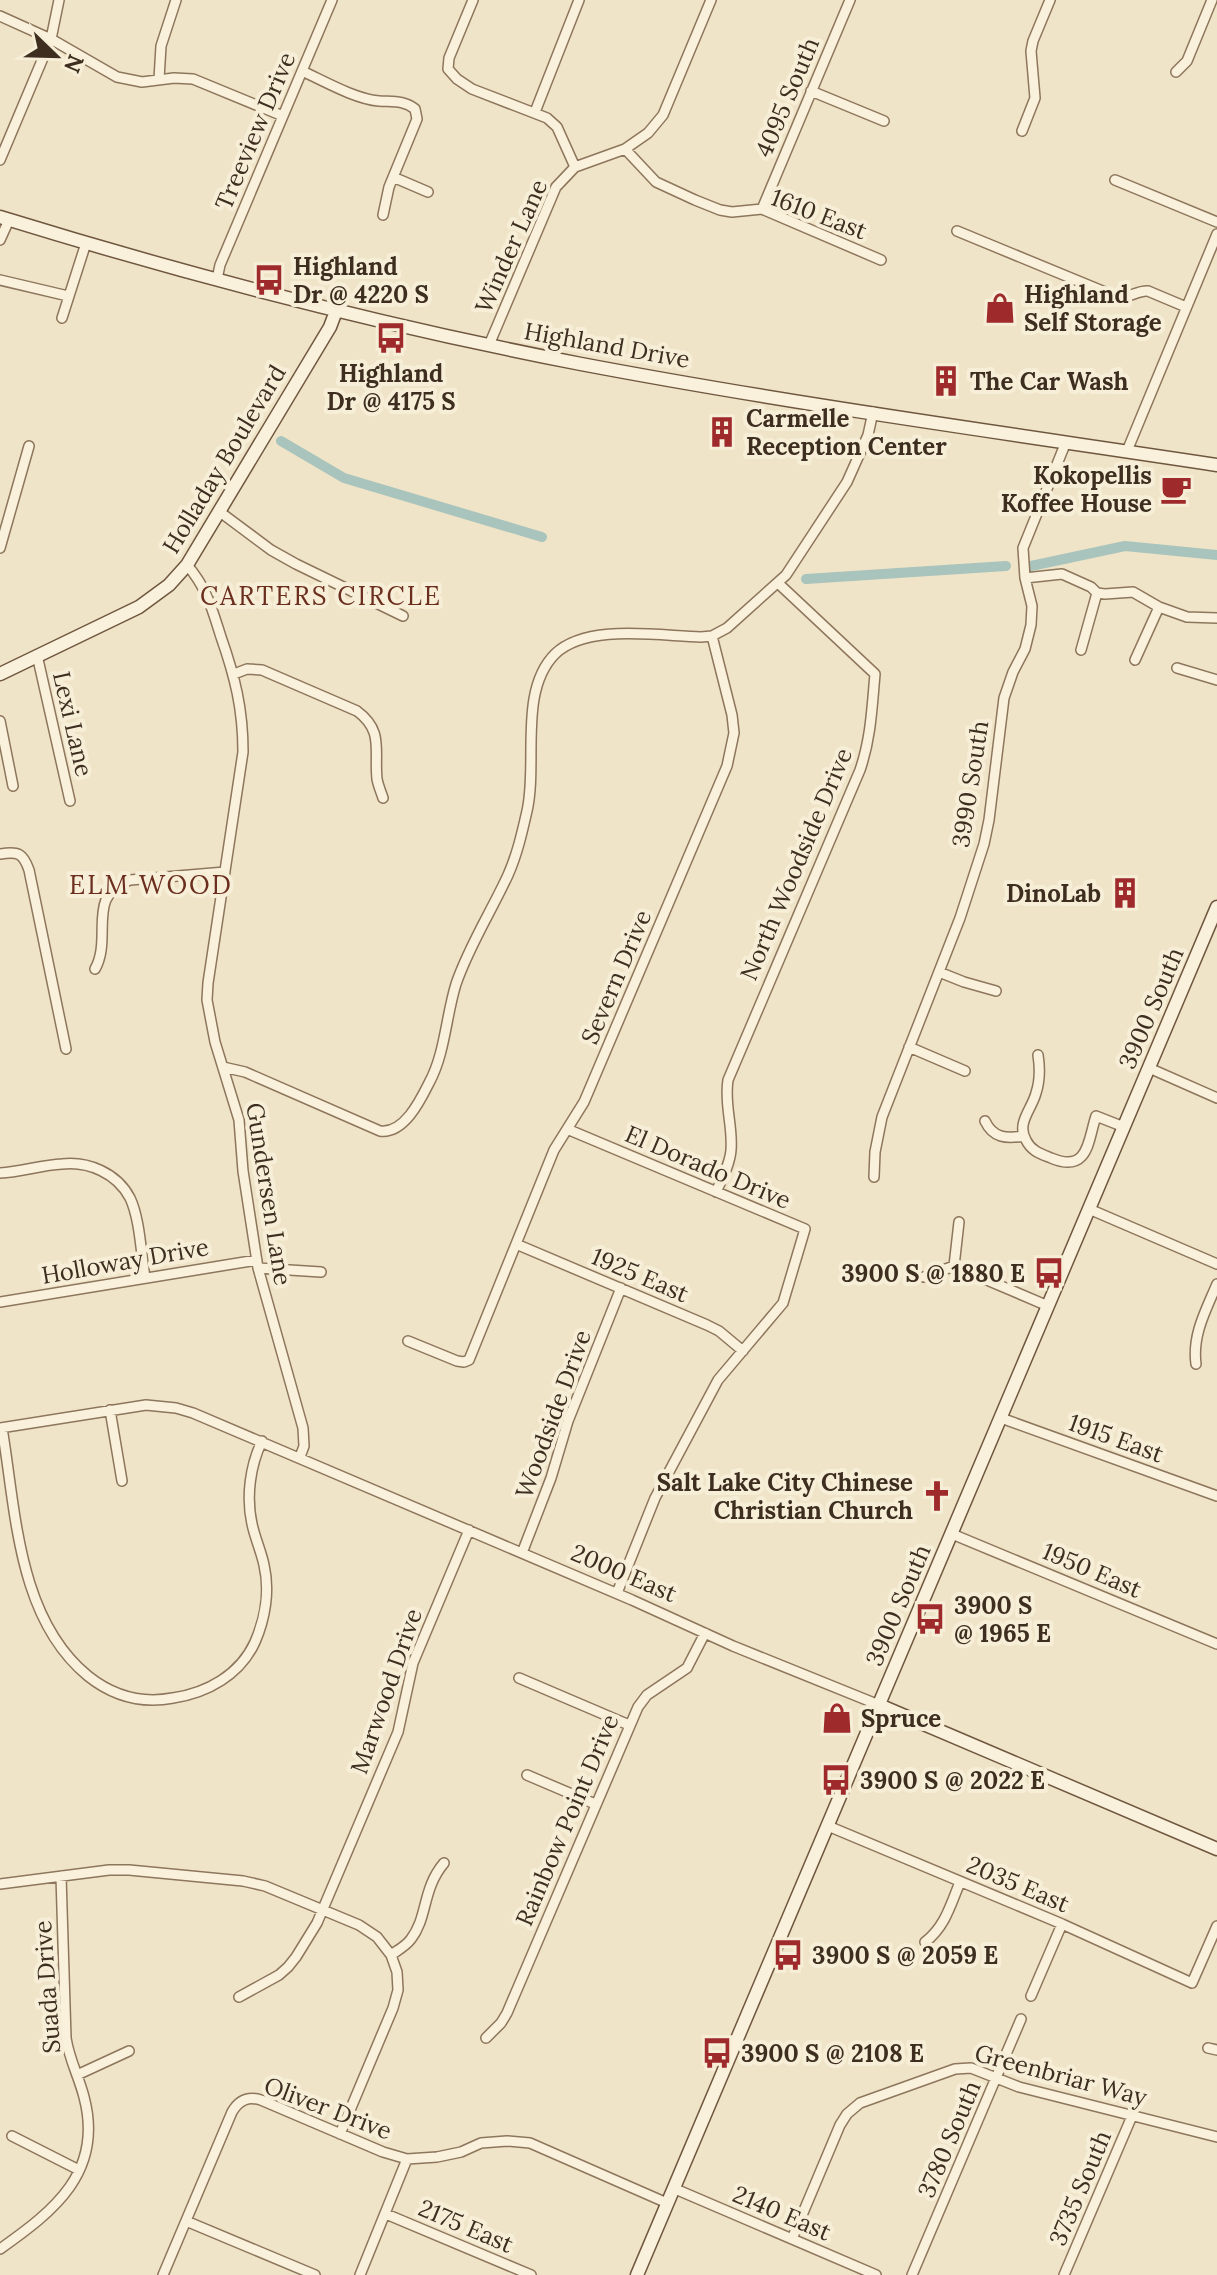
<svg xmlns="http://www.w3.org/2000/svg" width="1217" height="2275" viewBox="0 0 1217 2275" font-family="Lora,serif">
  <style>
    .lines { fill: none; stroke-linecap: round; stroke-linejoin: round }
    .canal { stroke: #a9c4bc; stroke-width: 10 }
    .street-casing { stroke: #8d765c; stroke-width: 12 }
    .secondary-casing { stroke: #6f573f; stroke-width: 15 }
    .street { stroke: #faf1dc; stroke-width: 9 }
    .secondary { stroke: #faf1dc; stroke-width: 12 }
    .labels { text-anchor: middle; dominant-baseline: central; stroke-width: 8; stroke-linejoin: round; paint-order: stroke }
    .street-label { font-size: 24px; fill: #3d2e20; stroke: #f7eed8 }
    .poi-label { font-size: 24px; font-weight: bold; fill: #3d2e20; stroke: #f7eed8; text-anchor: start }
    .neighbourhood-label { font-size: 26px; letter-spacing: 2px; fill: #6b2e1e; stroke: #f7eed8 }
  </style>
  <rect width="100%" height="100%" fill="#f0e4c8"/>
  <g class="lines">
    <!-- canal -->
    <path class="canal" d="M 281,441 L 344,478 L 542,537
      M 1031,566 L 1125,546 L 1217,555
      M 806,579 L 1006,566"/>
    <defs>
      <path id="street" d="M 473,0 L 449,58 L 448,69 L 457,79 L 472,89 L 547,118 L 557,127 L 575,167
        M 0,16 L 51,39 L 117,77 L 142,82 L 174,78 L 193,79 L 283,116
        M 302,71 C 324,81 355,99 379,101 C 392,102 404,100 415,109 L 417,119 L 389,187 L 383,215
        M 1176,72 L 1187,61 L 1212,0
        M 159,79 L 161,46 L 176,0
        M 811,91 L 884,121
        M 535,112 L 579,0
        M 1022,131 L 1035,98 L 1031,51 L 1033,41 L 1050,0
        M 625,149 L 656,182 L 695,200 L 720,210 L 732,212 L 762,209 L 881,260
        M 0,160 L 51,39 L 59,0
        M 393,177 L 428,192
        M 1115,180 L 1217,222
        M 762,209 L 850,0
        M 957,231 L 1117,297 C 1129,299 1137,290 1148,291 L 1186,307
        M 0,240 L 9,220
        M 217,279 L 220,265 L 332,0
        M 0,280 L 68,296
        M 62,318 L 86,243
        M 489,345 L 556,187 L 575,167 L 625,149 L 648,133 L 663,115 L 711,0
        M 1127,451 L 1217,234
        M 220,512 L 271,550 L 296,564 L 403,616
        M 0,548 L 29,446
        M 187,565 C 207,588 212,609 221,637 C 235,677 243,709 243,752 L 208,983 L 207,1000 L 215,1042 L 239,1120 L 243,1171 L 258,1268 L 303,1428 L 304,1446 L 300,1457
        M 1025,578 L 1062,574 L 1091,587 L 1097,593 L 1105,594 L 1133,592 L 1159,607 L 1187,617 L 1217,618
        M 1081,650 L 1097,593
        M 37,655 L 70,801
        M 1135,660 L 1159,607
        M 1177,668 L 1217,680
        M 234,674 L 247,669 L 262,670 L 357,711 C 384,731 374,750 377,779 C 378,785 381,792 383,798
        M 0,721 L 13,786
        M 0,854 C 18,851 23,853 29,870 L 66,1049
        M 95,969 C 113,937 85,895 130,880 L 225,872
        M 939,972 L 964,982 L 996,991
        M 909,1047 L 965,1071
        M 1038,1055 C 1040,1068 1040,1081 1036,1093 C 1032,1109 1016,1123 1026,1140 C 1031,1151 1041,1154 1051,1158 C 1089,1174 1088,1140 1096,1116 L 1124,1127
        M 223,1067 L 245,1072 L 380,1131 C 404,1134 420,1101 429,1083 C 445,1054 446,1016 456,984 C 469,946 491,912 508,875 C 517,855 522,833 527,811 C 538,763 518,691 555,654 C 587,623 659,636 701,637 L 712,636 L 727,628 L 786,575 L 847,482 L 868,435 L 873,412
        M 1149,1068 L 1217,1098
        M 985,1121 C 993,1138 1006,1139 1024,1136
        M 567,1129 L 805,1229 L 783,1303 L 718,1380 L 655,1498 L 617,1593
        M 0,1173 C 21,1172 41,1165 62,1164 C 88,1161 117,1173 130,1198 C 140,1219 141,1254 145,1277
        M 874,1177 L 875,1152 L 882,1117 L 960,918 L 984,844 L 989,820 L 1004,698 L 1013,672 L 1025,649 L 1031,625 L 1032,606 L 1025,578 L 1023,548 L 1066,442
        M 716,1192 C 722,1179 730,1164 731,1150 C 733,1126 724,1104 728,1080 L 860,770 C 871,738 872,707 875,674 L 779,584
        M 1089,1209 L 1217,1264
        M 516,1244 L 707,1325 L 719,1331 L 743,1351
        M 954,1266 L 959,1222
        M 258,1268 L 321,1272
        M 924,1277 L 954,1266 L 1048,1306
        M 0,1302 L 257,1260
        M 408,1341 L 457,1361 L 464,1362 L 469,1360 L 554,1150 L 584,1102 L 727,766 L 734,733 L 732,715 L 712,636
        M 1196,1364 C 1192,1335 1206,1310 1217,1284
        M 110,1410 L 122,1481
        M 1001,1418 L 1217,1496
        M 0,1428 L 146,1405 L 176,1408 L 193,1413 L 632,1600 L 733,1646 L 879,1705
        M 2,1428 C 16,1510 17,1618 88,1676 C 113,1696 141,1704 173,1698 C 207,1693 240,1675 255,1642 C 265,1619 270,1591 264,1565 C 261,1551 255,1538 252,1524 C 246,1497 250,1466 262,1441
        M 952,1534 L 1217,1644
        M 522,1553 L 551,1478 L 568,1421 L 621,1288
        M 519,1678 L 629,1725
        M 527,1775 L 595,1804
        M 828,1826 L 1062,1924 L 1192,1983 L 1217,1926
        M 0,1884 L 109,1870 L 129,1870 L 243,1881 L 265,1886 L 359,1925 L 377,1937 L 391,1955 L 397,1972 L 398,1990 L 393,2008 L 340,2134
        M 925,1942 C 945,1927 951,1904 960,1882
        M 391,1955 C 398,1950 406,1946 411,1939 C 428,1917 422,1889 444,1863
        M 1031,1996 L 1062,1924
        M 239,1997 L 279,1975 L 288,1967 L 296,1957 L 317,1923 L 398,1732 L 413,1663 L 469,1530
        M 486,2038 L 501,2023 L 507,2013 L 638,1707 L 647,1695 L 687,1668 L 705,1633
        M 1208,2048 L 1217,2050
        M 77,2075 L 129,2051
        M 12,2136 L 79,2170
        M 673,2188 L 876,2275
        M 386,2214 L 531,2275
        M 186,2221 L 315,2275
        M 792,2239 L 840,2125 L 847,2114 L 860,2103 L 955,2069 L 971,2068 L 1019,2087 L 1217,2137
        M 0,2249 C 54,2211 104,2172 84,2097 C 79,2077 69,2059 66,2038 L 61,1876
        M 163,2275 L 232,2112 C 239,2100 248,2096 261,2100 L 383,2152 L 407,2159 L 437,2157 L 461,2152 L 481,2143 L 507,2141 L 530,2143 L 667,2203
        M 360,2275 L 407,2159
        M 912,2275 L 1021,2019
        M 1064,2275 L 1132,2116"/>
      <path id="secondary" d="M 0,217 C 191,276 385,326 581,364 C 792,404 1005,433 1217,465
        M 0,674 L 139,607 L 169,585 L 187,565 L 330,327 L 336,311
        M 879,1705 L 1217,1849
        M 637,2275 L 1217,907"/>
    </defs>
    <!-- street casing -->
    <use href="#street" class="street-casing"/>
    <!-- secondary casing -->
    <use href="#secondary" class="secondary-casing"/>
    <!-- street -->
    <use href="#street" class="street"/>
    <!-- secondary -->
    <use href="#secondary" class="secondary"/>
  </g>
  <!-- icons -->
  <defs>
    <symbol id="bus-bare" viewBox="-9 -9 18 18"><path d="M-5-6H5V4H4V6H2V4H-2V6H-4V4H-5ZM-3.5-4V0h7V-4ZM-3.5 1.2v1.5H-2V1.2ZM2 1.2v1.5H3.5V1.2Z" fill="#9e2a2b" stroke="#f7eed8" stroke-width="2.5" paint-order="stroke"/></symbol>
    <symbol id="shop-bare" viewBox="-9 -9 18 18"><path d="M-5-2.5h2.3a2.7 3.5 0 0 1 5.4 0H5L5.5 6h-11ZM-1.5-2.5h3a1.5 2.3 0 0 0-3 0Z" fill="#9e2a2b" stroke="#f7eed8" stroke-width="2.5" paint-order="stroke"/></symbol>
    <symbol id="building-bare" viewBox="-9 -9 18 18"><path d="M-4-6H4V6H1V3H-1V6H-4ZM-2.5-4.3h1.7v1.8h-1.7ZM.8-4.3h1.7v1.8H.8ZM-2.5-1h1.7V.8h-1.7ZM.8-1h1.7V.8H.8Z" fill="#9e2a2b" stroke="#f7eed8" stroke-width="2.5" paint-order="stroke"/></symbol>
    <symbol id="cafe-bare" viewBox="-9 -9 18 18"><path d="M-5.5-4.5H6V0H3Q3 3.5 0 3.5H-2.5Q-5.5 3.5-5.5 0ZM3-3.2v2h1.7v-2ZM-6 4.5H4V6H-6Z" fill="#9e2a2b" stroke="#f7eed8" stroke-width="2.5" paint-order="stroke"/></symbol>
    <symbol id="church-bare" viewBox="-9 -9 18 18"><path d="M-1.2-6h2.4v3.5h3.3v2.4h-3.3V6h-2.4V-.1h-3.3v-2.4h3.3Z" fill="#9e2a2b" stroke="#f7eed8" stroke-width="2.5" paint-order="stroke"/></symbol>
  </defs>
  <g fill-rule="evenodd">
    <use href="#bus-bare" x="247" y="258" width="44" height="44"/>
    <use href="#shop-bare" x="978" y="286" width="44" height="44"/>
    <use href="#bus-bare" x="369" y="316" width="44" height="44"/>
    <use href="#building-bare" x="924" y="359" width="44" height="44"/>
    <use href="#building-bare" x="700" y="410" width="44" height="44"/>
    <use href="#cafe-bare" x="1154" y="467" width="44" height="44"/>
    <use href="#building-bare" x="1103" y="871" width="44" height="44"/>
    <use href="#bus-bare" x="1027" y="1251" width="44" height="44"/>
    <use href="#church-bare" x="915" y="1474" width="44" height="44"/>
    <use href="#bus-bare" x="908" y="1597" width="44" height="44"/>
    <use href="#shop-bare" x="815" y="1696" width="44" height="44"/>
    <use href="#bus-bare" x="814" y="1758" width="44" height="44"/>
    <use href="#bus-bare" x="766" y="1933" width="44" height="44"/>
    <use href="#bus-bare" x="695" y="2031" width="44" height="44"/>
  </g>
  <g class="labels">
    <!-- street labels -->
    <g class="street-label">
      <text transform="translate(787 97) rotate(-67)">4095 South</text>
      <text transform="translate(255 131) rotate(-67)">Treeview Drive</text>
      <text transform="translate(819 214) rotate(21)">1610 East</text>
      <text transform="translate(511 246) rotate(-66)">Winder Lane</text>
      <text transform="translate(607 345) rotate(10)">Highland Drive</text>
      <text transform="translate(224 459) rotate(-59)">Holladay Boulevard</text>
      <text transform="translate(73 724) rotate(77)">Lexi Lane</text>
      <text transform="translate(970 784) rotate(-81)">3990 South</text>
      <text transform="translate(796 864) rotate(-67)">North Woodside Drive</text>
      <text transform="translate(616 977) rotate(-67)">Severn Drive</text>
      <text transform="translate(1151 1008) rotate(-67)">3900 South</text>
      <text transform="translate(708 1167) rotate(23)">El Dorado Drive</text>
      <text transform="translate(269 1194) rotate(81)">Gundersen Lane</text>
      <text transform="translate(125 1261) rotate(-10)">Holloway Drive</text>
      <text transform="translate(640 1275) rotate(23)">1925 East</text>
      <text transform="translate(553 1414) rotate(-70)">Woodside Drive</text>
      <text transform="translate(1116 1438) rotate(20)">1915 East</text>
      <text transform="translate(1092 1570) rotate(23)">1950 East</text>
      <text transform="translate(624 1573) rotate(23)">2000 East</text>
      <text transform="translate(898 1605) rotate(-67)">3900 South</text>
      <text transform="translate(386 1691) rotate(-71)">Marwood Drive</text>
      <text transform="translate(567 1820) rotate(-67)">Rainbow Point Drive</text>
      <text transform="translate(1018 1884) rotate(23)">2035 East</text>
      <text transform="translate(47 1987) rotate(-94)">Suada Drive</text>
      <text transform="translate(1061 2075) rotate(15)">Greenbriar Way</text>
      <text transform="translate(328 2108) rotate(21)">Oliver Drive</text>
      <text transform="translate(949 2139) rotate(-67)">3780 South</text>
      <text transform="translate(1080 2188) rotate(-67)">3735 South</text>
      <text transform="translate(782 2213) rotate(23)">2140 East</text>
      <text transform="translate(466 2226) rotate(23)">2175 East</text>
    </g>
    <!-- poi labels -->
    <g class="poi-label">
      <text x="293" y="266">Highland<tspan x="293" dy="28">Dr @ 4220 S</tspan></text>
      <text x="1024" y="294">Highland<tspan x="1024" dy="28">Self Storage</tspan></text>
      <text x="391" y="373" text-anchor="middle">Highland<tspan x="391" dy="28">Dr @ 4175 S</tspan></text>
      <text x="970" y="381">The Car Wash</text>
      <text x="746" y="418">Carmelle<tspan x="746" dy="28">Reception Center</tspan></text>
      <text x="1152" y="475" text-anchor="end">Kokopellis<tspan x="1152" dy="28">Koffee House</tspan></text>
      <text x="1101" y="893" text-anchor="end">DinoLab</text>
      <text x="1025" y="1273" text-anchor="end">3900 S @ 1880 E</text>
      <text x="913" y="1482" text-anchor="end">Salt Lake City Chinese<tspan x="913" dy="28">Christian Church</tspan></text>
      <text x="954" y="1605">3900 S<tspan x="954" dy="28">@ 1965 E</tspan></text>
      <text x="861" y="1718">Spruce</text>
      <text x="860" y="1780">3900 S @ 2022 E</text>
      <text x="812" y="1955">3900 S @ 2059 E</text>
      <text x="741" y="2053">3900 S @ 2108 E</text>
    </g>
    <!-- neighbourhood labels -->
    <g class="neighbourhood-label">
      <text x="321" y="595">CARTERS CIRCLE</text>
      <text x="151" y="884">ELM WOOD</text>
    </g>
  </g>
  <!-- north arrow -->
  <g transform="translate(56 56) rotate(113)" stroke="#f7eed8" stroke-width="6" paint-order="stroke">
  <path d="M0-6L14 30L0 20L-14 30Z" fill="#3d2e20"/>
  <text y="-12" font-size="22" font-weight="bold" text-anchor="middle" fill="#3d2e20">N</text>
  </g>
</svg>
